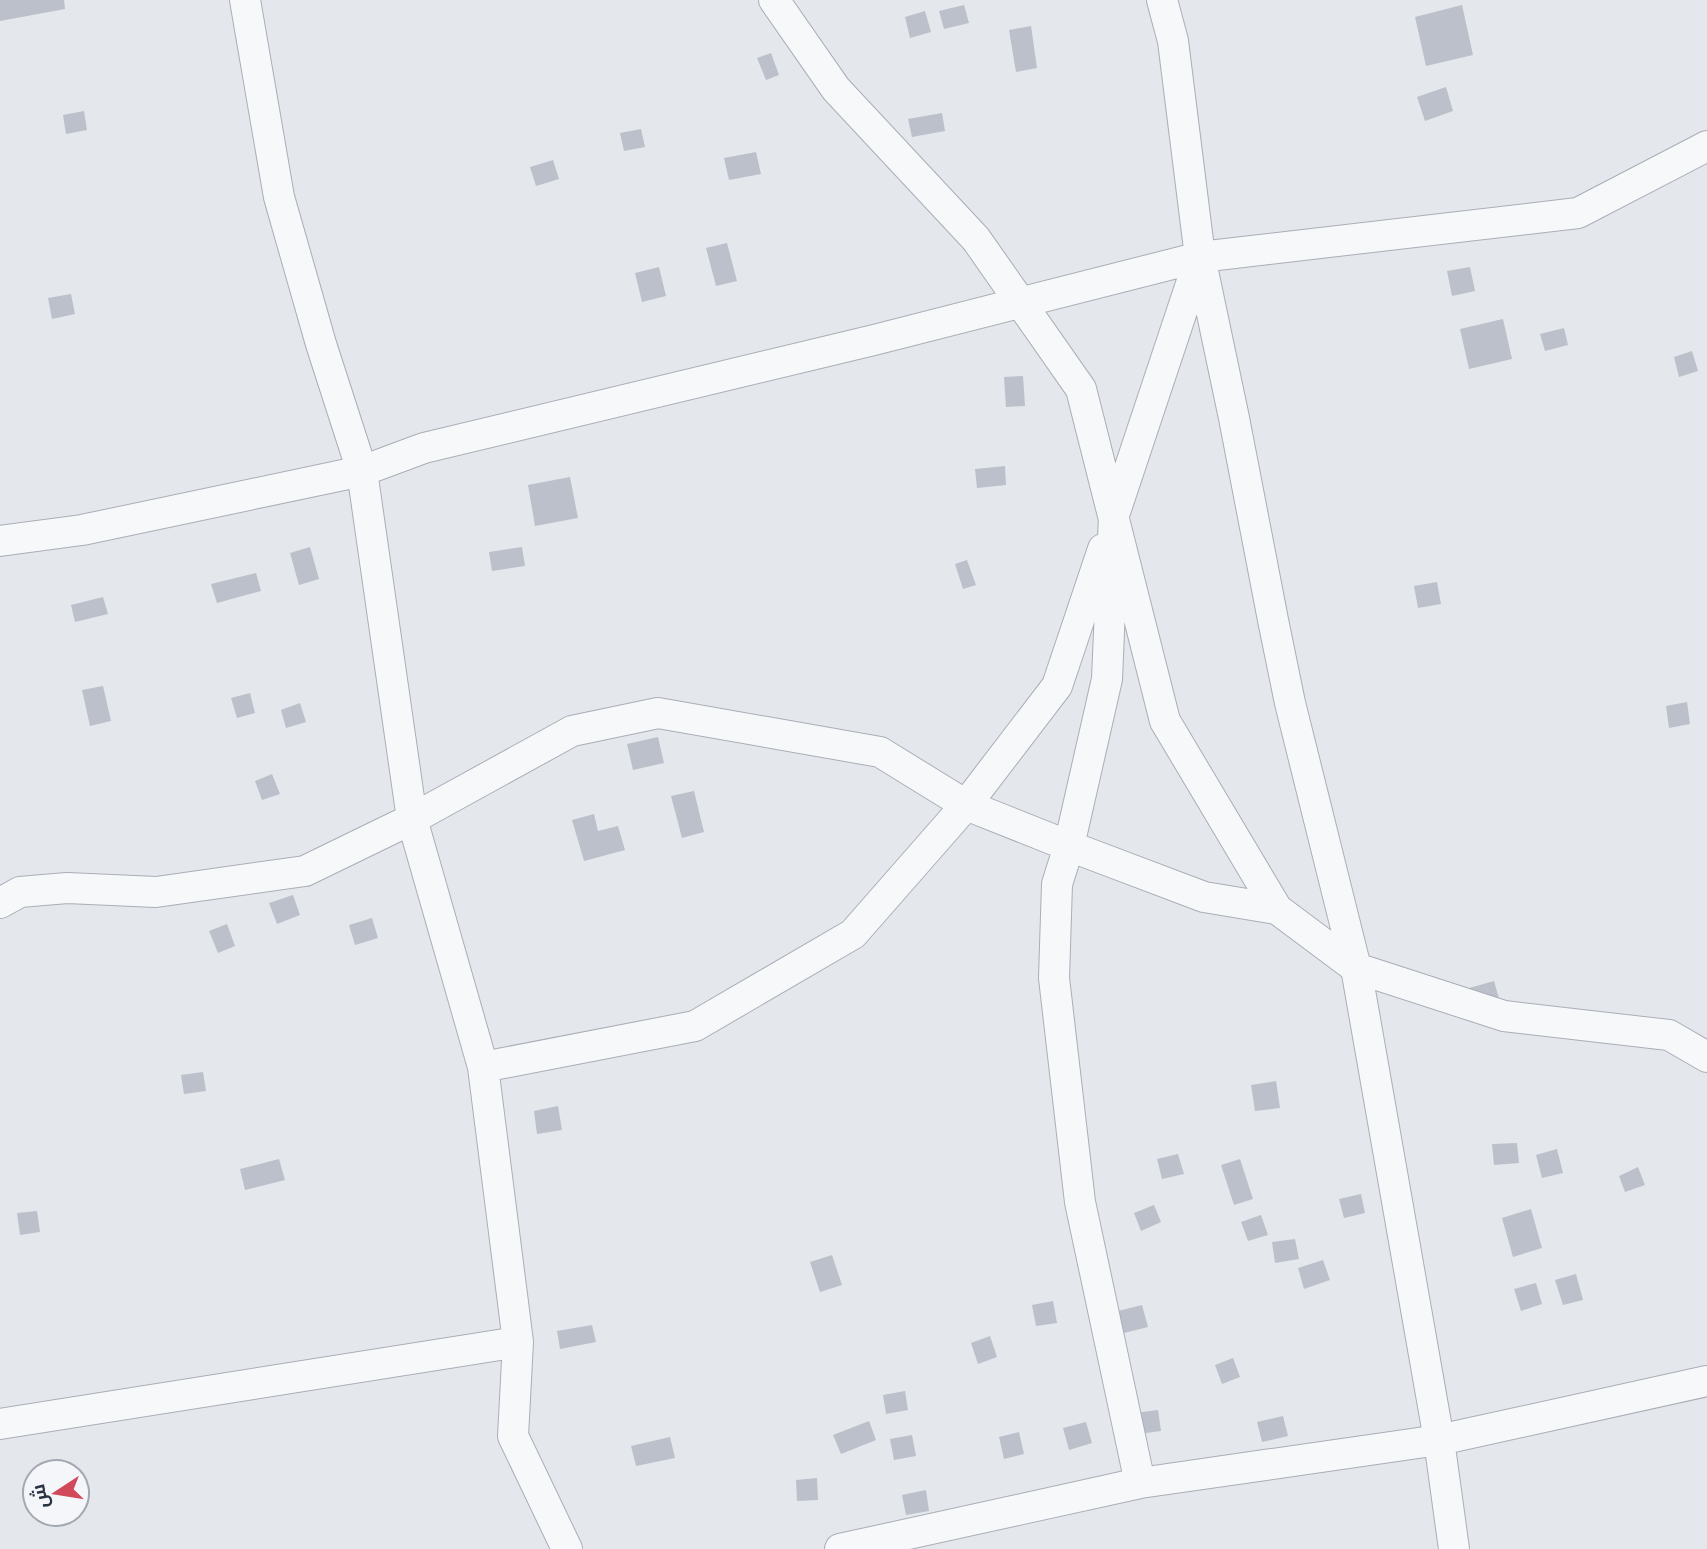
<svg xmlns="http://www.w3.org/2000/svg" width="1707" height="1549" viewBox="0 0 1707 1549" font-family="'Archivo Narrow',Cairo,sans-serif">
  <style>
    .building { fill: #bbc0ca }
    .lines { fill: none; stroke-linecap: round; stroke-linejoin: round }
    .street-casing { stroke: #a9aeb7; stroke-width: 32 }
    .street { stroke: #f7f8fa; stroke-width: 30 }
  </style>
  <rect width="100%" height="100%" fill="#e4e7ec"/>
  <!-- building -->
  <path class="building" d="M 0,0 L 64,0 L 65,9 L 0,21 Z
    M 964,5 L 969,23 L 944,29 L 939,11 Z
    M 1462,5 L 1473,55 L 1426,66 L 1415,17 Z
    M 925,11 L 931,32 L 910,38 L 905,17 Z
    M 1031,26 L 1037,68 L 1016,72 L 1009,30 Z
    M 771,53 L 779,75 L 766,80 L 757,58 Z
    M 1446,87 L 1453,111 L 1425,121 L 1417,97 Z
    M 84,111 L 87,130 L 66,134 L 63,115 Z
    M 942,113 L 945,131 L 912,137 L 908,119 Z
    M 641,129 L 645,147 L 624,151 L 620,133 Z
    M 756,152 L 761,174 L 729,180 L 724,158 Z
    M 553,160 L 559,179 L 536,186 L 530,167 Z
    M 727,243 L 737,281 L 716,286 L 706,248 Z
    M 659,267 L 666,296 L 642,302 L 635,273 Z
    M 1470,267 L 1475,291 L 1452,296 L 1447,271 Z
    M 71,294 L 75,314 L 52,319 L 48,298 Z
    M 1503,319 L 1512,359 L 1469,369 L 1460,329 Z
    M 1564,328 L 1568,345 L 1545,351 L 1540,334 Z
    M 1692,351 L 1698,371 L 1679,377 L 1674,357 Z
    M 1023,376 L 1025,406 L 1006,407 L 1004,377 Z
    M 1005,466 L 1006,485 L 977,488 L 975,469 Z
    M 570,477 L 578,518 L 535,526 L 528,485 Z
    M 310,547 L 319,579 L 299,585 L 290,553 Z
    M 522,547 L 525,566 L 492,571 L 489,552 Z
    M 967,560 L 976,585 L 963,589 L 955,564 Z
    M 256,573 L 261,591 L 217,603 L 211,584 Z
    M 1437,582 L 1441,604 L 1418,608 L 1414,586 Z
    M 103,597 L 108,614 L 75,622 L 71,605 Z
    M 103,686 L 111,721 L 90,726 L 82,690 Z
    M 250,693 L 255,713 L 237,718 L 231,698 Z
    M 1687,702 L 1690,724 L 1669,728 L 1666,706 Z
    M 300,703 L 306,722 L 286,728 L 281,710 Z
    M 658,737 L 664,763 L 633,770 L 627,744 Z
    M 272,774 L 280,794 L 262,800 L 255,781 Z
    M 694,791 L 704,832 L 682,838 L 671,796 Z
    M 594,814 L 598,831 L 618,826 L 625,850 L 584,861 L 572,820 Z
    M 293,895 L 300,915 L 277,924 L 269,903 Z
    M 372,918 L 378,938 L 355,945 L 349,925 Z
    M 227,924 L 235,946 L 218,953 L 209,931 Z
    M 1494,981 L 1500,1002 L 1455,992 Z
    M 203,1072 L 206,1091 L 184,1094 L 181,1075 Z
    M 1276,1081 L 1280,1108 L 1255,1111 L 1251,1085 Z
    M 558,1106 L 562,1130 L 537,1134 L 534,1111 Z
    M 1517,1143 L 1519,1163 L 1494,1165 L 1492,1144 Z
    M 1557,1149 L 1563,1173 L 1542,1178 L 1536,1155 Z
    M 1178,1154 L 1184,1174 L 1162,1179 L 1157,1159 Z
    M 279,1159 L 285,1180 L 245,1190 L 240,1169 Z
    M 1240,1159 L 1253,1199 L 1234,1205 L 1221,1165 Z
    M 1638,1167 L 1645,1185 L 1625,1192 L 1619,1176 Z
    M 1361,1194 L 1365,1213 L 1344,1218 L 1339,1199 Z
    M 1154,1205 L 1161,1222 L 1141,1231 L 1134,1213 Z
    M 1531,1209 L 1542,1248 L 1513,1257 L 1502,1218 Z
    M 37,1211 L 40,1232 L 20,1235 L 17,1213 Z
    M 1261,1215 L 1268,1235 L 1248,1241 L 1241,1222 Z
    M 1295,1239 L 1299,1259 L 1275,1263 L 1272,1242 Z
    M 832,1255 L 842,1285 L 820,1292 L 810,1262 Z
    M 1323,1260 L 1330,1280 L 1304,1289 L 1298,1268 Z
    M 1576,1274 L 1583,1300 L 1563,1305 L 1555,1280 Z
    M 1536,1283 L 1542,1304 L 1521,1311 L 1514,1289 Z
    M 1053,1301 L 1057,1323 L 1036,1326 L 1032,1305 Z
    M 1142,1305 L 1148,1327 L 1124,1333 L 1118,1311 Z
    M 592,1325 L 596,1342 L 560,1349 L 557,1331 Z
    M 990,1336 L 997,1357 L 978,1364 L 971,1343 Z
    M 1233,1358 L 1240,1377 L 1222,1384 L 1215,1365 Z
    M 905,1391 L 908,1410 L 886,1414 L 883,1395 Z
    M 1158,1410 L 1161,1431 L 1138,1434 L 1135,1413 Z
    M 1283,1416 L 1288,1436 L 1262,1442 L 1257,1422 Z
    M 869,1421 L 876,1440 L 841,1454 L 833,1435 Z
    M 1086,1422 L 1092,1443 L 1069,1450 L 1063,1428 Z
    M 1019,1432 L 1024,1454 L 1004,1459 L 999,1437 Z
    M 912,1435 L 916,1456 L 894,1460 L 890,1439 Z
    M 670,1437 L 675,1458 L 636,1466 L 631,1446 Z
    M 817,1478 L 818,1500 L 797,1501 L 796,1480 Z
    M 926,1490 L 929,1511 L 906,1515 L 902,1495 Z"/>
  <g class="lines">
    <defs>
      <path id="street" d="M 245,0 L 279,197 L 321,344 L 362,471 L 412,819 L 483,1067 L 518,1342 L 513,1436 L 567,1549
        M 774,0 L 836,89 L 976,239 L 1081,389 L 1165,721 L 1277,909 L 1356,968 L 1504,1016 L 1669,1035 L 1707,1057
        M 1162,0 L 1173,41 L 1200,257 L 1234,418 L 1273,620 L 1290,703 L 1356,968 L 1439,1440 L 1454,1549
        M 0,541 L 82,530 L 362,471 L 424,448 L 874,340 L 1200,257 L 1578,213 L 1707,146
        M 0,903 L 20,892 L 67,888 L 156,892 L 305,871 L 412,819 L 572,731 L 658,713 L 880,752 L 966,805 L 1069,846 L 1204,897 L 1277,909
        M 483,1067 L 695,1026 L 853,934 L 966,805 L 1057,686 L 1103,549
        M 0,1424 L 518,1342
        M 1140,1483 L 1080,1202 L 1054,978 L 1057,884 L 1069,846 L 1107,679 L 1114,515 L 1200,257
        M 840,1549 L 1140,1483 L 1439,1440 L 1707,1381"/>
    </defs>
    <!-- street casing -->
    <use href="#street" class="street-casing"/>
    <!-- street -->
    <use href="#street" class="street"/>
  </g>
  <!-- north arrow -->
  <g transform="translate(56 1493) rotate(258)"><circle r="33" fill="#f4f6f9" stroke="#a4a8b1" stroke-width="2"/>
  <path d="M0-5L12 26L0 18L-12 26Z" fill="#d1495b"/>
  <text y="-10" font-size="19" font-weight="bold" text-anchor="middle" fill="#2b3445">ش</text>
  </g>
</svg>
